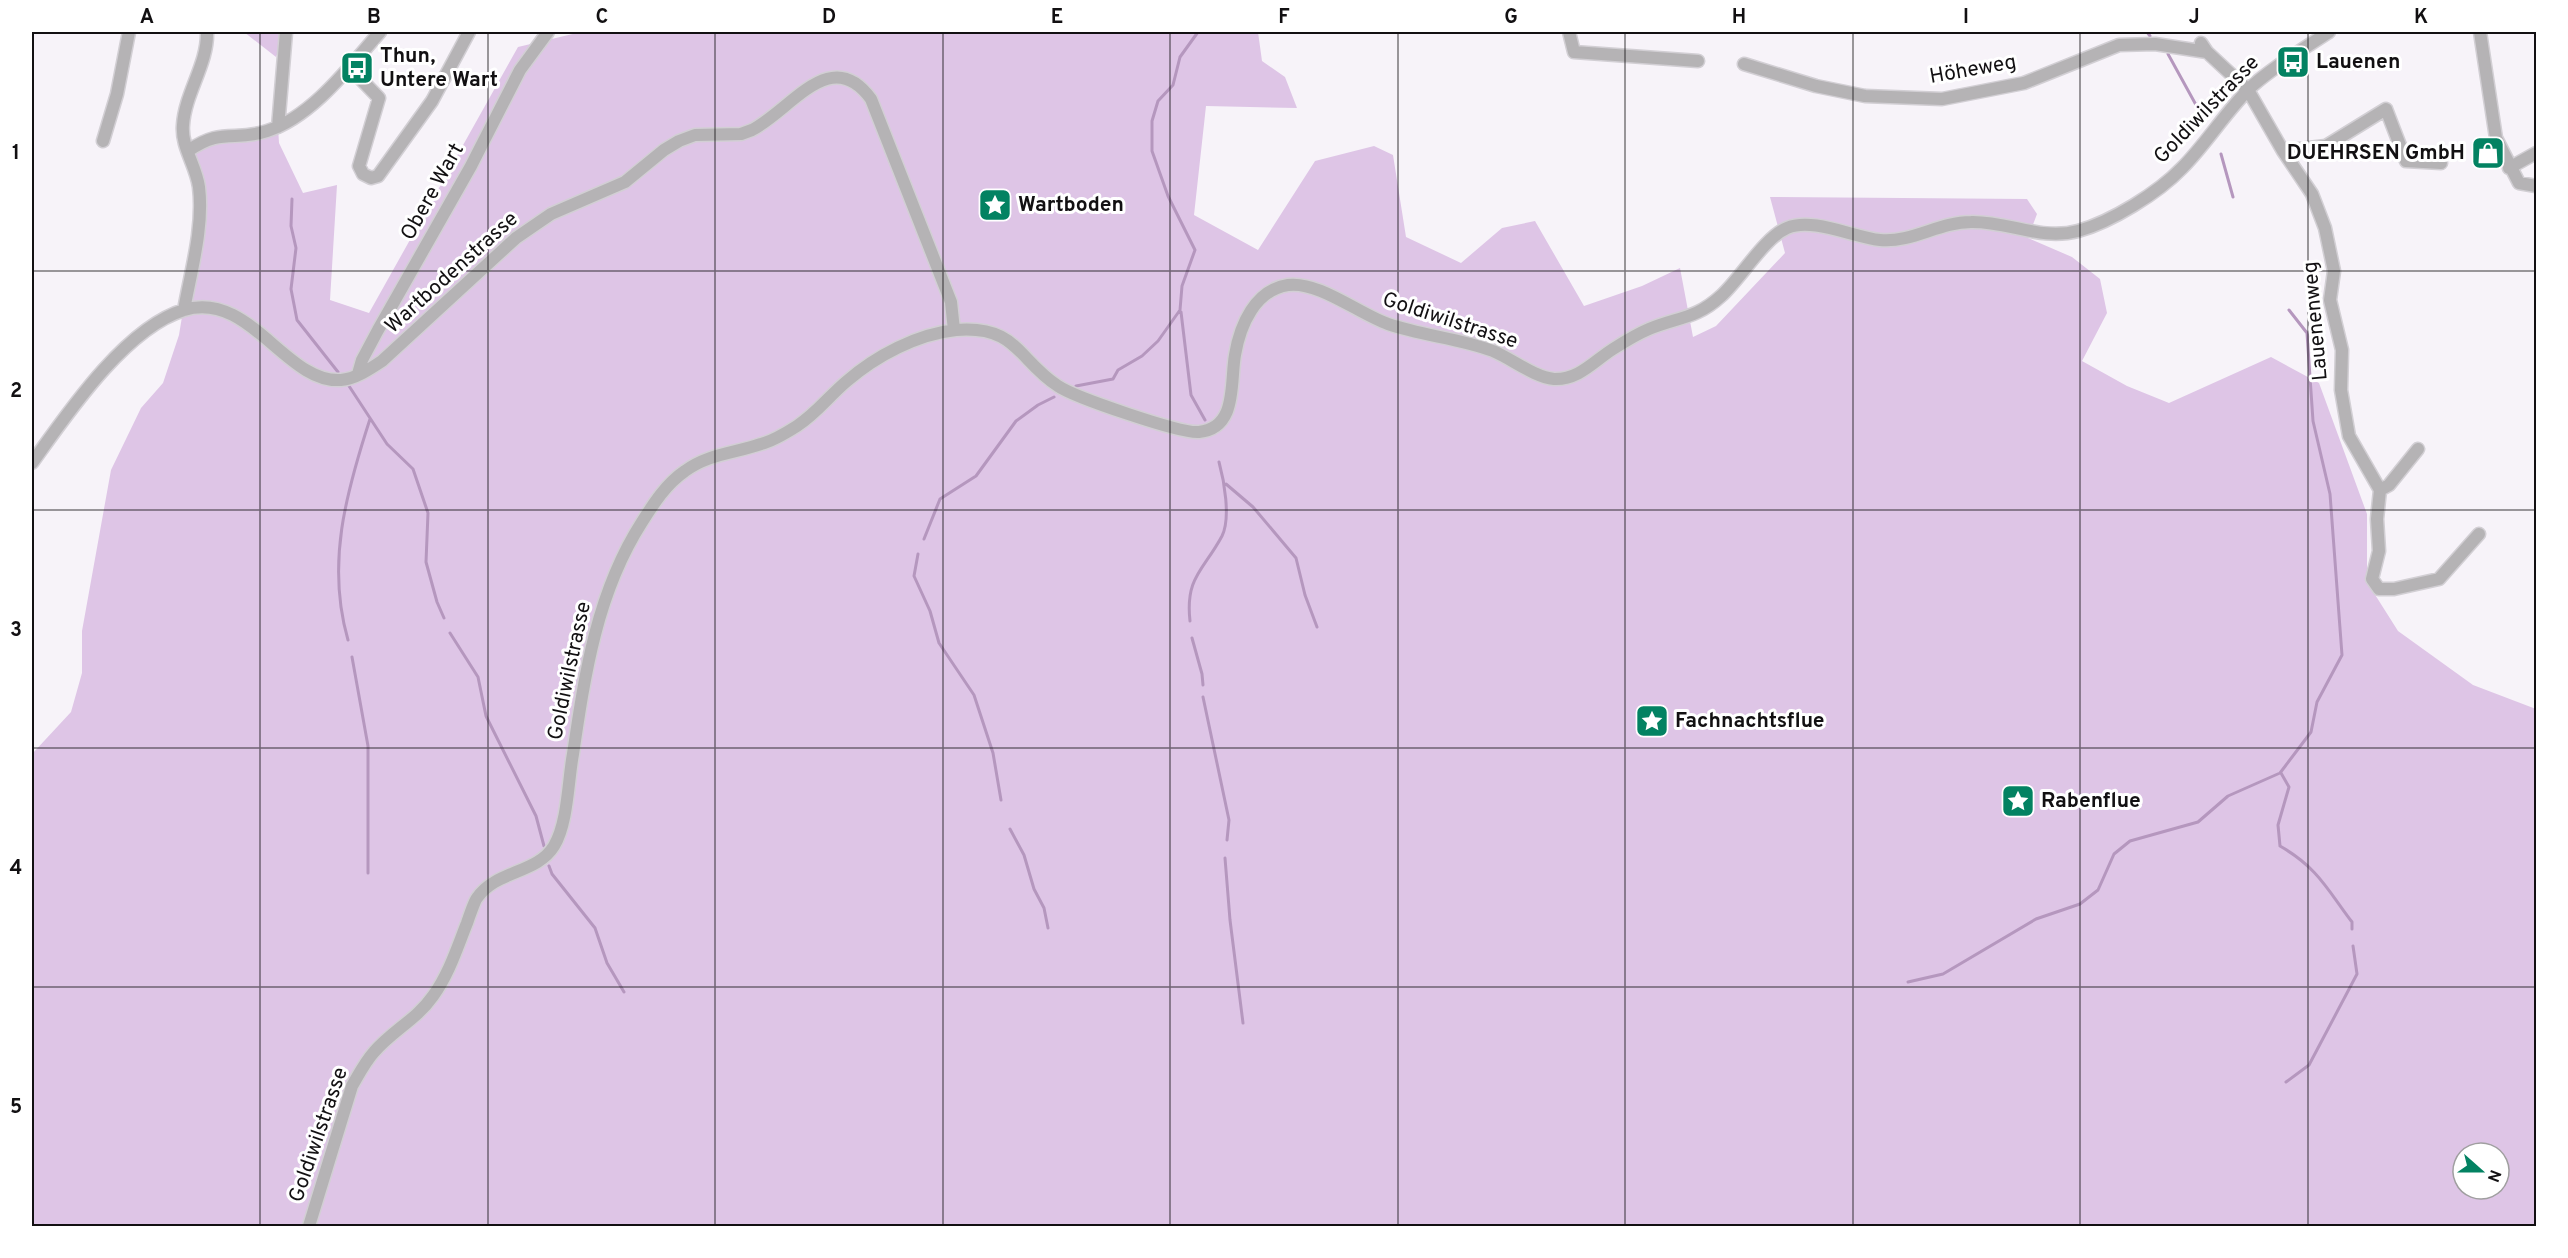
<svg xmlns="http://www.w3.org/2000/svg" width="2568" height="1258" viewBox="0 0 2568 1258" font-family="Overpass,sans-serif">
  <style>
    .green { fill: #dec5e6; fill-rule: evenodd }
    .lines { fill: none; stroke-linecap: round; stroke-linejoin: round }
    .stream { stroke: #b597be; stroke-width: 3 }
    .minor-casing { stroke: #d2cfd4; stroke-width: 15 }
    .minor { stroke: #b5b3b5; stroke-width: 12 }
    .grid { fill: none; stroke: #121012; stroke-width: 1.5; stroke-opacity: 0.55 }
    .labels { text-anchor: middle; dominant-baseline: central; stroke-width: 6; stroke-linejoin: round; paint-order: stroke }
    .poi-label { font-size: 21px; font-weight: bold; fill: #121012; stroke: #fff; text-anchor: start }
    .street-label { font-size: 21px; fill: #121012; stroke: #fff }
    .neatline { fill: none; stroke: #121012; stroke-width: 2 }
    .grid-label { font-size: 20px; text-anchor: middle; font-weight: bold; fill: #121012 }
  </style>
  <rect width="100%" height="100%" fill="#f7f3f9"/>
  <!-- green -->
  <path class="green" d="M 244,32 L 286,32 L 276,57 Z
    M 581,32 L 1258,32 L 1262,61 L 1285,77 L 1297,108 L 1206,106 L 1194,215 L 1258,250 L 1315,161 L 1374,146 L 1393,155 L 1406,237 L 1461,263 L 1502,228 L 1535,221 L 1584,306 L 1642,286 L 1680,268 L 1693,337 L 1716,326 L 1785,253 L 1770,197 L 2027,199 L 2037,214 L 2028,238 L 2072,257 L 2100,279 L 2107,313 L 2082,361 L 2127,386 L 2169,403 L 2271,357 L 2319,383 L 2367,514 L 2367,582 L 2398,631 L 2473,685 L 2536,709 L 2536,1226 L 32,1226 L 32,754 L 71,712 L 82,673 L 82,631 L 111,470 L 141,408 L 163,383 L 179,335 L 200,207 L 188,151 L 278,127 L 279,143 L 303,193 L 337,185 L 330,300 L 369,313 L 518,47 ZM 2463,1153 L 2499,1153 L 2499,1189 L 2463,1189 Z"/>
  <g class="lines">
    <!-- stream -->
    <path class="stream" d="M 2147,32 L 2150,36
      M 2168,54 L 2201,114
      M 2221,154 L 2233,197
      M 292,199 L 291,226 L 296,248 L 291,289 L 297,320 L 338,372
      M 1181,312 L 1191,395 L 1205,420
      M 349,386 L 387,444 L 413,469 L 428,513 L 426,562 L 437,602 L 444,618
      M 1076,386 L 1113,379 L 1118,370 L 1142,356 L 1158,341 L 1180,310 L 1182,286 L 1195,250 L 1168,196 L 1152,151 L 1152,121 L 1158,101 L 1173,85 L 1180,57 L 1198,32
      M 1226,484 L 1253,507 L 1296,558 L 1305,595 L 1317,627
      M 924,539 L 940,499 L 976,476 L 1016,421 L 1038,405 L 1054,397
      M 918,554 L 914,576 L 930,611 L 939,643 L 974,695 L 993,753 L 1001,800
      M 1190,621 C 1185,577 1204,570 1222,536 C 1231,518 1224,480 1219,462
      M 450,633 L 478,677 L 486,716 L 536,816 L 544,846
      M 1192,638 L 1202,674 L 1203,685
      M 348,640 C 326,564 346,493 370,419
      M 352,657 L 368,746 L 368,873
      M 1203,697 L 1229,820 L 1227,840
      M 2281,773 L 2289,787 L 2278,825 L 2280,846 C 2318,868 2327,889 2352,922 L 2352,929
      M 1010,829 L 1024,855 L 1034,889 L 1044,908 L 1048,928
      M 1225,858 L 1230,920 L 1243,1023
      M 549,866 L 552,874 L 595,928 L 607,963 L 624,992
      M 1908,982 L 1943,974 L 2036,919 L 2080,904 L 2098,890 L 2114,854 L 2130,841 L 2198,822 L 2228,796 L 2280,773 L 2311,732 L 2317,702 L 2342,655 L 2330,494 L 2313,421 L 2307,333 L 2289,310
      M 2286,1082 L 2309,1065 L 2357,974 L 2353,946"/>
    <defs>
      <path id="minor" d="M 1569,32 L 1574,52 L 1698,61
        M 2480,32 L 2496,138 L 2519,183 L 2536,186
        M 2201,43 L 2207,52 L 2248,90 L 2283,151 L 2312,194 L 2325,228 L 2334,271 L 2330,300 L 2342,350 L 2341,390 L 2349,436 L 2380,490 L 2377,519 L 2379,551 L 2372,579 L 2379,589 L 2394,589 L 2439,579 L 2479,534
        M 1744,64 L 1816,86 L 1865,96 L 1942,99 L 2024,83 L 2119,45 L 2155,44 L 2207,52
        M 350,68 L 379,98 L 359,166 L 363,174 L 371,178 L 378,176 L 432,101 L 469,32
        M 278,127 L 286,32
        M 103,141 L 117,94 L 129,32
        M 188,151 C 222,127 234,142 267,131 C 312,117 350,66 380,32
        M 2283,151 L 2326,146 L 2386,109 L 2406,161 L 2441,163
        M 2509,168 L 2536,153
        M 184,310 C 191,271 204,227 199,187 C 196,165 181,147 183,125 C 185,93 208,64 207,32
        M 358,374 L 362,360 L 378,330 L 471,166 L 520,70 L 548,32
        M 32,463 C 67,414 125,328 184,310 C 250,290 286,384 341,380 C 355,379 370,369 382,361 L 516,238 L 551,214 L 625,182 L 664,150 L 679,141 L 695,135 L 741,134 L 752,130 C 792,109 831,44 871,99 L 951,302 L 954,330
        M 2380,490 L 2389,485 L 2418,449
        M 309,1226 L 352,1086 C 359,1074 365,1062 374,1052 C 392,1031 417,1019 433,996 C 449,974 457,948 467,923 C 468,920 475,900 477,898 C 496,870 537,874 554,846 C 568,823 568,780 573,754 C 585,673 597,592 642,522 C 654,503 666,484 685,471 C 708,454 735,453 761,444 C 773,441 786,433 797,426 C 817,413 829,396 847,381 C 876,356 917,334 956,330 C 1017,325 1018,360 1058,386 C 1074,397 1181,434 1199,432 C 1238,428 1230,382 1235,355 C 1240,325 1255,290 1288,285 C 1319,281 1359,314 1388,324 C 1423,336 1459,338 1493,351 C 1512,359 1534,377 1554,379 C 1579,380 1594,361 1613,349 C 1624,342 1637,334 1649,329 C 1678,317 1696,319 1721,296 C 1741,278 1764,238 1787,228 C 1812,217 1853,237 1880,240 C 1912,243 1939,222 1971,222 C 2008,221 2041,241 2078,231 C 2111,222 2158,193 2182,168 C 2207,143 2226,111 2252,86 C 2276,65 2303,49 2329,32"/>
    </defs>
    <!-- minor casing -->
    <use href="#minor" class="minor-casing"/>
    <!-- minor -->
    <use href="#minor" class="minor"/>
  </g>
  <!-- grid -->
  <path class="grid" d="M 260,32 L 260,1226M 488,32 L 488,1226M 715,32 L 715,1226M 943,32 L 943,1226M 1170,32 L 1170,1226M 1398,32 L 1398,1226M 1625,32 L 1625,1226M 1853,32 L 1853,1226M 2080,32 L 2080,1226M 2308,32 L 2308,1226M 32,271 L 2536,271M 32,510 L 2536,510M 32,748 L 2536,748M 32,987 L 2536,987"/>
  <!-- icons -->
  <defs>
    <symbol id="bus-square" viewBox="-11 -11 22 22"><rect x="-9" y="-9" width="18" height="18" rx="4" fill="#038262" stroke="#fff"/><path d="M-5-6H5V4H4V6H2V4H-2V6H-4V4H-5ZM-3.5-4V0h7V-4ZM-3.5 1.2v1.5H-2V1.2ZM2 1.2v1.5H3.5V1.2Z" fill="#fff"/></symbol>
    <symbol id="shop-square" viewBox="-11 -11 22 22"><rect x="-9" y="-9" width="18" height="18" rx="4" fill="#038262" stroke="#fff"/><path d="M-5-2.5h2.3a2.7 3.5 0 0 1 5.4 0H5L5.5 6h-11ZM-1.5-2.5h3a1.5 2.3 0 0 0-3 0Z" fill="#fff"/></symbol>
    <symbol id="sight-square" viewBox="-11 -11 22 22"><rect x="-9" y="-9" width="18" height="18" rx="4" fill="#038262" stroke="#fff"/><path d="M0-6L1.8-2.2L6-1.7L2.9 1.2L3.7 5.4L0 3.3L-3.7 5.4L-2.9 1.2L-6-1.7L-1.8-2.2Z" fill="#fff"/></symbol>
  </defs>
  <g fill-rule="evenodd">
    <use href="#bus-square" x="2274" y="43" width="38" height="38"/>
    <use href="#bus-square" x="338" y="49" width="38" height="38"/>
    <use href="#shop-square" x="2469" y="134" width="38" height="38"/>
    <use href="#sight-square" x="976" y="186" width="38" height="38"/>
    <use href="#sight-square" x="1633" y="702" width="38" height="38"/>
    <use href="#sight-square" x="1999" y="782" width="38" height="38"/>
  </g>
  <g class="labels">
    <!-- poi labels -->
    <g class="poi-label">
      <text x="380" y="56">Thun,<tspan x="380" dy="24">Untere Wart</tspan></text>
      <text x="2316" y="62">Lauenen</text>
      <text x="2465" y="153" text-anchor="end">DUEHRSEN GmbH</text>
      <text x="1018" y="205">Wartboden</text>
      <text x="1675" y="721">Fachnachtsflue</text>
      <text x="2041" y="801">Rabenflue</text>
    </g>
    <!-- street labels -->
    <g class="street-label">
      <text transform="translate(1973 70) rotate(-10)">Höheweg</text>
      <text transform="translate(2207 110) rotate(-46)">Goldiwilstrasse</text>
      <text transform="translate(433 192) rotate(-61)">Obere Wart</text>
      <text transform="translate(452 273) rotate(-42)">Wartbodenstrasse</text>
      <text transform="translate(1450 321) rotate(18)">Goldiwilstrasse</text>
      <text transform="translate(2316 321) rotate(-95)">Lauenenweg</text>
      <text transform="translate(570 671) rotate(-78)">Goldiwilstrasse</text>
      <text transform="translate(319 1135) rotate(-71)">Goldiwilstrasse</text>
    </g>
  </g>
  <!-- border -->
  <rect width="2568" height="1258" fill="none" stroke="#ffffff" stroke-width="66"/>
  <!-- north arrow -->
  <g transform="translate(2481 1171) rotate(111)"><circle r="28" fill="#ffffff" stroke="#a09fa0" stroke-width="1.5"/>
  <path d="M0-4.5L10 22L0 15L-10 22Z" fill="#038262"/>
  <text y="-9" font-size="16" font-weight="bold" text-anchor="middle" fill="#121012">N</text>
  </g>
  <rect x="33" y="33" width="2502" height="1192" class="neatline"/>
  <g class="grid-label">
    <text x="147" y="23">A</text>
    <text x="374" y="23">B</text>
    <text x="602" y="23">C</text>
    <text x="829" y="23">D</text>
    <text x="1057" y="23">E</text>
    <text x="1284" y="23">F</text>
    <text x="1511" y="23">G</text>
    <text x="1739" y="23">H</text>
    <text x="1966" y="23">I</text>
    <text x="2194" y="23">J</text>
    <text x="2421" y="23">K</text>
    <text x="16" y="159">1</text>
    <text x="16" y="397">2</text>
    <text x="16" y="636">3</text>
    <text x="16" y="874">4</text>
    <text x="16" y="1113">5</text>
  </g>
</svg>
